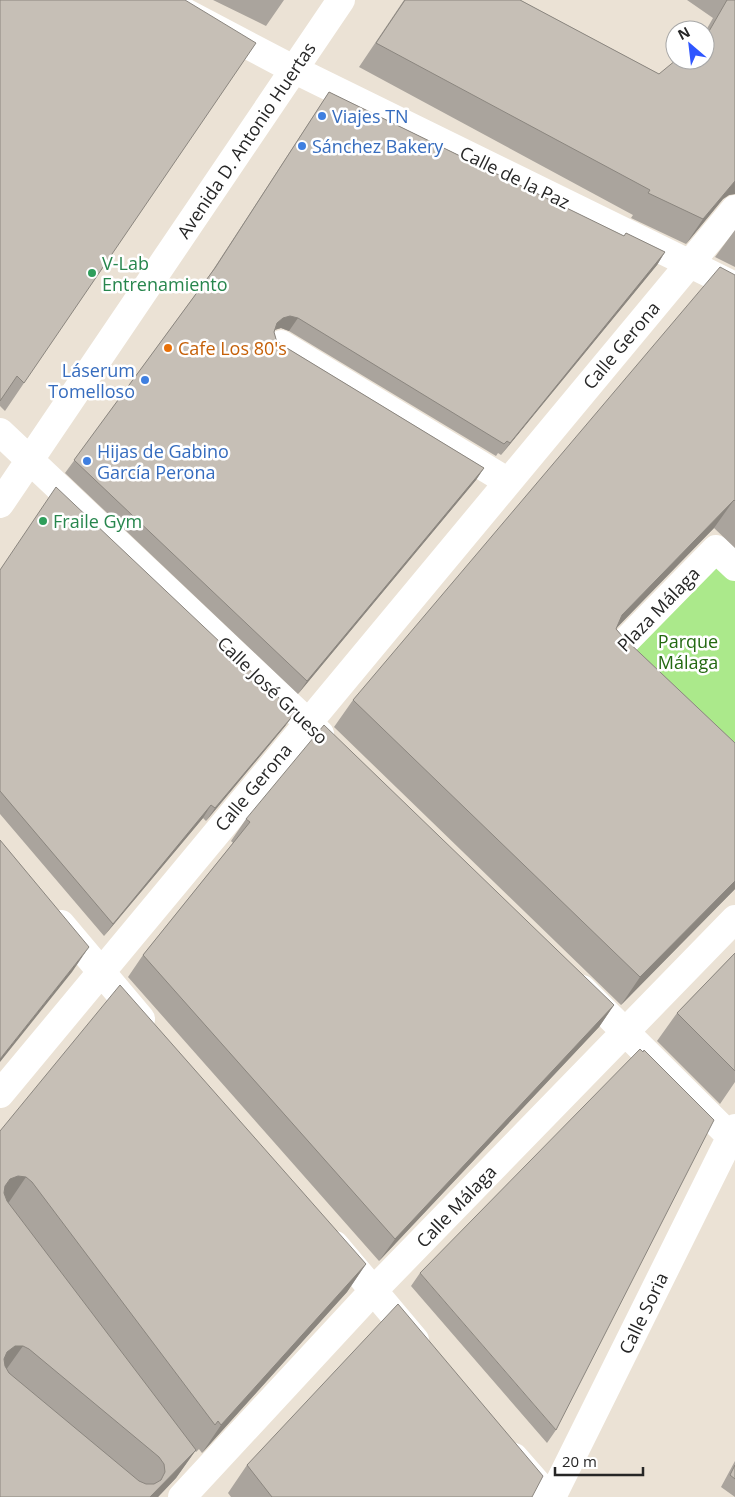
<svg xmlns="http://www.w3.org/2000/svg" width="735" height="1497" viewBox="0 0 735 1497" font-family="'Open Sans',sans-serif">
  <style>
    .green { fill: #abe98b }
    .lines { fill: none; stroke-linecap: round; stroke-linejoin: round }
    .minor { stroke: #fff; stroke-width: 28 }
    .wall { fill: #aaa49d }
    .shaded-wall { fill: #8b867f }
    .building { fill: #c6bfb6; stroke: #8b867f; fill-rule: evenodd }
    .shop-dot { fill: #3f7fe0; stroke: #fff; stroke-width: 2 }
    .leisure-dot { fill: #2e9e5b; stroke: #fff; stroke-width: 2 }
    .food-dot { fill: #e8710a; stroke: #fff; stroke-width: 2 }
    .labels { text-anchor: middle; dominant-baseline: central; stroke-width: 5; stroke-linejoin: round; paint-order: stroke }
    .shop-label { font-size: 18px; fill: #366cbe; stroke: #fff; text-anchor: start }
    .street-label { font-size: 18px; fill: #262626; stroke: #fff }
    .leisure-label { font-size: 18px; fill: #27864d; stroke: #fff; text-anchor: start }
    .food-label { font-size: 18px; fill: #c56008; stroke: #fff; text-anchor: start }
    .park-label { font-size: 18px; fill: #236911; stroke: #fff }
  </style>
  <rect width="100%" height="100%" fill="#ebe2d5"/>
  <!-- green -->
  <path class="green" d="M 717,556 L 735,574 L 735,757 L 621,653 Z"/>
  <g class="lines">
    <!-- minor -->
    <path class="minor" d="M 162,0 L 293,69 L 735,286
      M 281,344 L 507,481
      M 0,432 L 320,734
      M 0,504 L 341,0
      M 628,666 L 614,653 L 716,549 L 735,567
      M 61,924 L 141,1019
      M 582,989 L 735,1141
      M 0,1094 L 735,209
      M 335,1245 L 415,1340
      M 514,1457 L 549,1497
      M 182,1497 L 373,1291 L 735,919
      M 552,1497 L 735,1128"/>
  </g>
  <!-- wall -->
  <path class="wall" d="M 0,0 L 24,383 L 5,411 L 0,406 Z
    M 213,0 L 284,0 L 266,26 Z
    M 404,0 L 520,0 L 659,74 L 705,60 L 705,32 L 713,18 L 687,0 L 735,0 L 735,194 L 729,195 L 723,199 L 686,244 L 631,218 L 633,215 L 359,67 Z
    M 329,92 L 624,236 L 626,233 L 665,252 L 657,265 L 501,455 L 498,453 L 496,456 L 289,331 L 281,328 L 275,330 L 274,332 L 276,339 L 282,345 L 484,468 L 476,480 L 298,694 L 65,473 L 209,276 Z
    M 735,230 L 735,267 L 715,257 Z
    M 735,275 L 735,548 L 714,528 L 617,627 L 616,629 L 623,637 L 735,743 L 735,889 L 621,1005 L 334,727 L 353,700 Z
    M 0,570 L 286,725 L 206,821 L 203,818 L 104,936 L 0,814 Z
    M 246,819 L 614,1005 L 599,1027 L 379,1261 L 128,977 L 143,955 L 233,843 L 231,841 Z
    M 735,953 L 735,1082 L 720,1104 L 657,1041 L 677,1013 Z
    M 0,1131 L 366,1264 L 347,1292 L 202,1453 L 199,1449 L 196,1452 L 195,1451 L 176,1478 L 158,1497 L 0,1497 Z
    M 420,1273 L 556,1430 L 547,1443 L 411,1286 Z
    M 735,1461 L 735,1497 L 721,1487 Z
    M 247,1465 L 532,1497 L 231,1497 L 228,1493 Z"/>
  <!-- shaded-wall -->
  <path class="shaded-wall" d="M 735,181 L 735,194 L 729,195 L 723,199 L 686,244 L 703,219 Z
    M 665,252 L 657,265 L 501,455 L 510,443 Z
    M 290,316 L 298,318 L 289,331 L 281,328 L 274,330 L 277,323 L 283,318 Z
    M 484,468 L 476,480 L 298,694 L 307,681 Z
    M 734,500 L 714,528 L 603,642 L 622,615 Z
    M 295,713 L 286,725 L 206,821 L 215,808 Z
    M 211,805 L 203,818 L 104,936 L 113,924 Z
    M 735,881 L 735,889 L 621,1005 L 640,977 Z
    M 89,947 L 72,972 L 0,1062 L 0,1059 Z
    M 614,1005 L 599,1027 L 379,1261 L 395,1239 Z
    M 18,1176 L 26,1177 L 7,1205 L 0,1193 L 10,1179 Z
    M 366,1264 L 347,1292 L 202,1453 L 221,1425 Z
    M 15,1346 L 23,1346 L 3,1374 L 0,1362 L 7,1352 Z
    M 196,1450 L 176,1478 L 158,1497 L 150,1497 Z"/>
  <!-- building -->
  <path class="building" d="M 0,0 L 185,0 L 256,43 L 24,383 L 17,376 L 0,401 Z
    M 405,0 L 520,0 L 659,74 L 676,60 L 705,60 L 705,35 L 708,33 L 727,0 L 735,0 L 735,181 L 703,219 L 648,193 L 650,190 L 376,43 Z
    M 329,92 L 624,236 L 626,233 L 665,252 L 510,443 L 507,441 L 504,444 L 298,318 L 290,316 L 283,318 L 277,323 L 274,332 L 276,339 L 282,345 L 484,468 L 307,681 L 74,460 L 215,268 Z
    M 720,267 L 735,275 L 735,501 L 734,500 L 622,615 L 616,629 L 623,637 L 735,743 L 735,881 L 640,977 L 353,700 Z
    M 56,487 L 295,713 L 215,808 L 211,805 L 113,924 L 0,791 L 0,570 Z
    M 324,725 L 614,1005 L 395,1239 L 143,955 L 250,822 L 246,819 Z
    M 0,840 L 89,947 L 0,1059 Z
    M 735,953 L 735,1071 L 677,1013 Z
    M 120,985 L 366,1264 L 221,1425 L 218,1421 L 215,1425 L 32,1182 L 26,1177 L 18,1176 L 10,1179 L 5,1186 L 4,1193 L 7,1201 L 196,1450 L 150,1497 L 0,1497 L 0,1131 ZM 15,1346 L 23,1346 L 29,1349 L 159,1457 L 164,1464 L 165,1472 L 161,1480 L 154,1484 L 146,1484 L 139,1481 L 9,1373 L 5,1366 L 4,1359 L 7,1352 Z
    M 640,1049 L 643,1052 L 644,1050 L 714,1120 L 556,1430 L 420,1273 Z
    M 398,1304 L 543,1476 L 532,1497 L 272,1497 L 247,1465 Z
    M 735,1465 L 735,1479 L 730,1475 Z"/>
  <!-- markers -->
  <g class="shop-dot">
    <circle cx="322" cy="116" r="5"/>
    <circle cx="302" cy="146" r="5"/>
    <circle cx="145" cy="380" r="5"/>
    <circle cx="87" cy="461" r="5"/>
  </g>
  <g class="leisure-dot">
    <circle cx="92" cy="273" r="5"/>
    <circle cx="43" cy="521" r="5"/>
  </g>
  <circle class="food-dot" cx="168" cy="348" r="5"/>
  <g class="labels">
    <!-- shop labels -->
    <g class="shop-label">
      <text x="332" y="116">Viajes TN</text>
      <text x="312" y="146">Sánchez Bakery</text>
      <text x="135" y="370" text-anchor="end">Láserum<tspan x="135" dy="21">Tomelloso</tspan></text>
      <text x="97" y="451">Hijas de Gabino<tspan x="97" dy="21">García Perona</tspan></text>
    </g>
    <!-- street labels -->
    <g class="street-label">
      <text transform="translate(246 140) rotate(-56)">Avenida D. Antonio Huertas</text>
      <text transform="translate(515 177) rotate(26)">Calle de la Paz</text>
      <text transform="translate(621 345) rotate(-50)">Calle Gerona</text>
      <text transform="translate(658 609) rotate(-46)">Plaza Málaga</text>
      <text transform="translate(273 690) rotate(44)">Calle José Grueso</text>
      <text transform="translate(253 787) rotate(-50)">Calle Gerona</text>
      <text transform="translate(456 1206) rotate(-46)">Calle Málaga</text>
      <text transform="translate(643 1313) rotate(-64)">Calle Soria</text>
    </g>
    <!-- leisure labels -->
    <g class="leisure-label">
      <text x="102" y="263">V-Lab<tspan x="102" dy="21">Entrenamiento</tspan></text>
      <text x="53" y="521">Fraile Gym</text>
    </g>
    <!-- food labels -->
    <g class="food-label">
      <text x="178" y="348">Cafe Los 80's</text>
    </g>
    <!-- park labels -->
    <g class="park-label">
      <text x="688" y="641">Parque<tspan x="688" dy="21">Málaga</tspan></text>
    </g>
  </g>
  <!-- north arrow -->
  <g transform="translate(690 45) rotate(332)"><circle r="24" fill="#ffffff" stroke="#a8a8a8"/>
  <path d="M0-4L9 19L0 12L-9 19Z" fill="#2f56ff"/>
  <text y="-8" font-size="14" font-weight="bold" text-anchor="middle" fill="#262626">N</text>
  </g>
  <!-- scale -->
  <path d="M555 1467v8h88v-8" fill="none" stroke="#262626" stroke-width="2.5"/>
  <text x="562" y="1467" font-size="15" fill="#262626" stroke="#ffffff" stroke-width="4" paint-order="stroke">20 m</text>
</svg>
